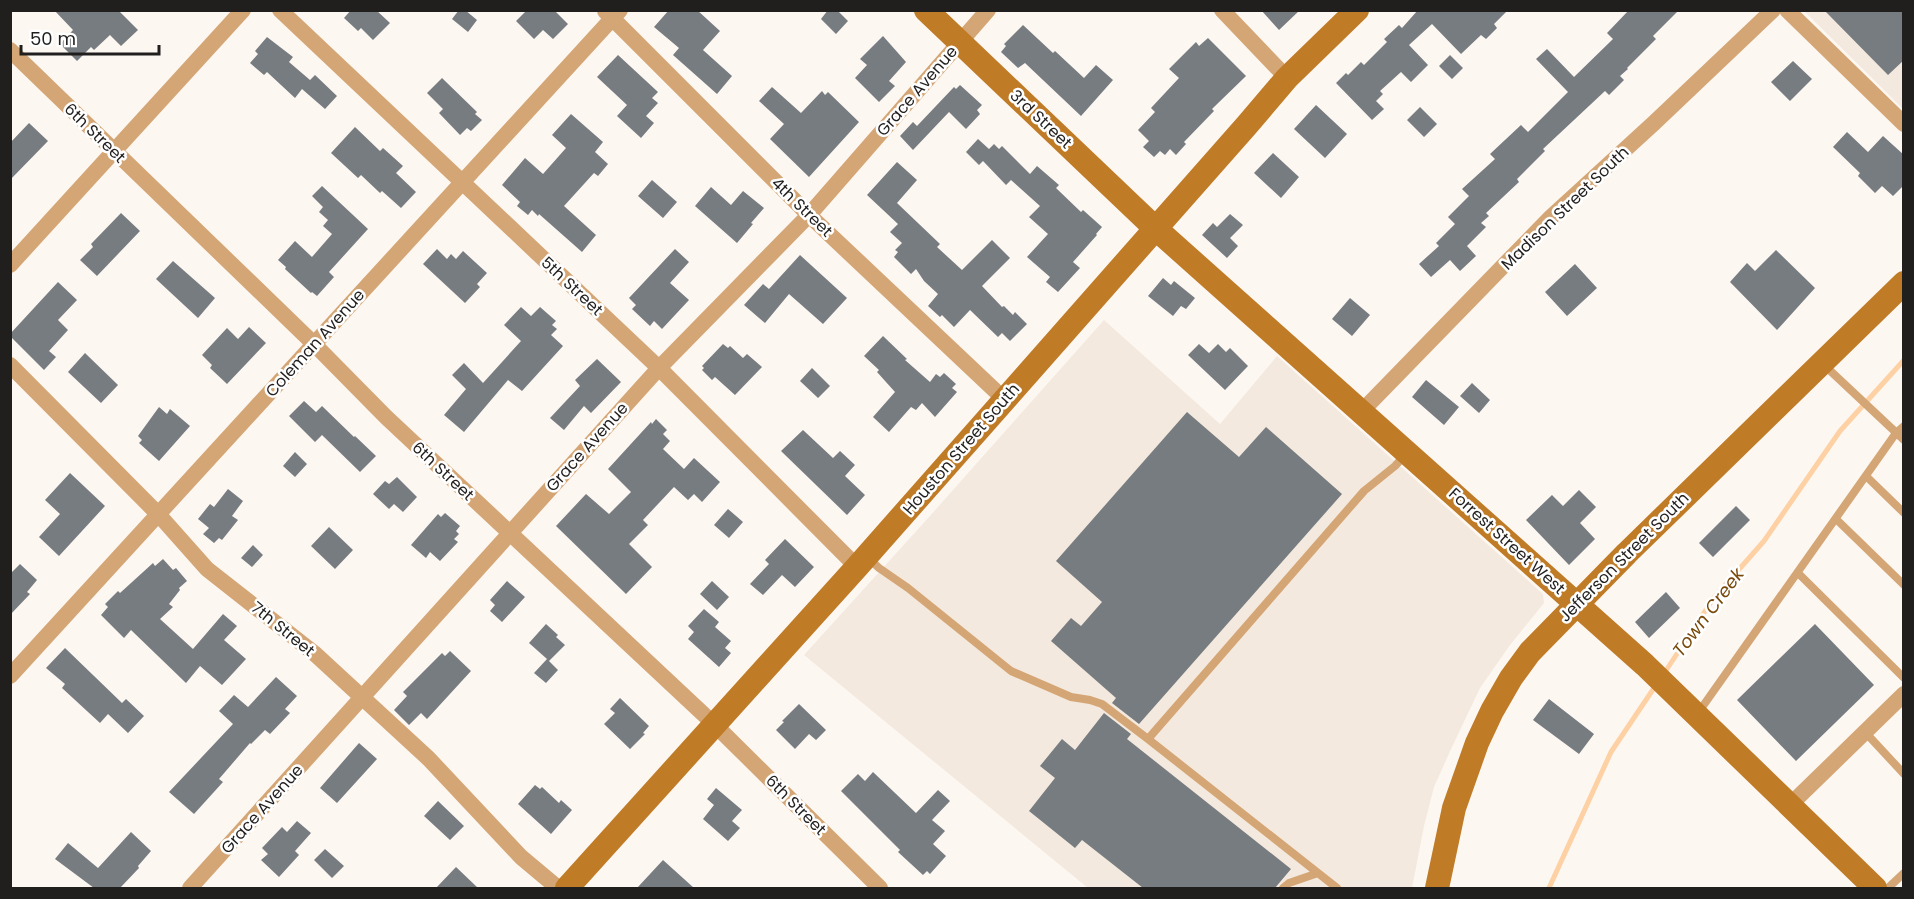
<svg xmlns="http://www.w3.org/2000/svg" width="1914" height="899" viewBox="0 0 1914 899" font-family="Poppins,sans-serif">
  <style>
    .built { fill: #f4e9de }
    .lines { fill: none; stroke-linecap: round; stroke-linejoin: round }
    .stream { stroke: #fed1a4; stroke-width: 5 }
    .building { fill: #777c80 }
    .lane { stroke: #d5a675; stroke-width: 8 }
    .street { stroke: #d5a675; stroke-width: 16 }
    .secondary { stroke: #c07b26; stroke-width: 24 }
    .labels { text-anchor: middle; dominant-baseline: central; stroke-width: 5; stroke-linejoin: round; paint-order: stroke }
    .street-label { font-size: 16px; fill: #211f1e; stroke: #fff }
    .water-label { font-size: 18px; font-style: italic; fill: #78490a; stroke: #fff }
  </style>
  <rect width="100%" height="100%" fill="#fdf7f2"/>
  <!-- built -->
  <path class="built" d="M 1804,11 L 1903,11 L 1903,109 L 1876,82 Z
    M 1104,320 L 1220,424 L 1277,356 L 1543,594 L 1544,603 L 1510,645 L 1480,688 L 1452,747 L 1434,787 L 1424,826 L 1412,888 L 1088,888 L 804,655 L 929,517 Z"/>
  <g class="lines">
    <!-- stream -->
    <path class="stream" d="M 1663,675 L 1713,599 L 1764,541 L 1840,431 L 1904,360
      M 1549,888 L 1611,752 L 1656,685"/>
  </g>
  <!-- building -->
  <path class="building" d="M 54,10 L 118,10 L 138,30 L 121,46 L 110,35 L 94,50 L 91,47 L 77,61 L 60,44 L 73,30 Z
    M 351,10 L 376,10 L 390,23 L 373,40 L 361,28 L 358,31 L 344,18 Z
    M 459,10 L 465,10 L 477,20 L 468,32 L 452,19 Z
    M 527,10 L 554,10 L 568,24 L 553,39 L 543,30 L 534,39 L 516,21 Z
    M 669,10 L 697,10 L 720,31 L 703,50 L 732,76 L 717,94 L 673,55 L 679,48 L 654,27 Z
    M 828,10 L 837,10 L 848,21 L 836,34 L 821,19 Z
    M 1261,10 L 1300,10 L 1279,30 Z
    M 1418,10 L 1508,10 L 1494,24 L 1497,28 L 1486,39 L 1481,35 L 1461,54 L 1432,24 L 1409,45 L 1428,65 L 1411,82 L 1401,72 L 1380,91 L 1383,94 L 1376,101 L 1384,109 L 1372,120 L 1336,83 L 1346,73 L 1348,75 L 1361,62 L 1364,65 L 1387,42 L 1384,39 L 1399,25 L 1402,28 Z
    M 1629,10 L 1679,10 L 1653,36 L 1656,39 L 1627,68 L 1628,69 L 1620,76 L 1624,80 L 1609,95 L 1605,91 L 1543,149 L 1545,151 L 1517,179 L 1519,182 L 1486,213 L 1489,216 L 1481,223 L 1486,227 L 1467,246 L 1476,256 L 1460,271 L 1450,260 L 1431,277 L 1419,264 L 1439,246 L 1436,243 L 1455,224 L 1448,217 L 1469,196 L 1462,189 L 1495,159 L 1490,154 L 1521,125 L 1528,132 L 1568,92 L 1536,59 L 1547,49 L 1574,77 L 1613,39 L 1607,33 Z
    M 1824,10 L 1904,10 L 1904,60 L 1888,75 Z
    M 1023,25 L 1053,53 L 1055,51 L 1084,78 L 1096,65 L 1113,80 L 1081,116 L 1025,63 L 1018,68 L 1001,52 L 1006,46 L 1004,44 Z
    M 883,36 L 906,62 L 889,81 L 895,86 L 879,102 L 855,78 L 867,65 L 860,59 Z
    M 267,37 L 293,57 L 289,62 L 310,80 L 315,75 L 337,96 L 325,109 L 302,89 L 295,98 L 267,72 L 264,75 L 250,63 L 258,54 L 255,51 Z
    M 1208,38 L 1246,76 L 1212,109 L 1214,111 L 1184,142 L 1186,144 L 1176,155 L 1170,149 L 1165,155 L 1160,151 L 1154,157 L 1143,147 L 1149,141 L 1138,130 L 1155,112 L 1151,108 L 1179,78 L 1169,69 L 1196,42 L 1199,46 Z
    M 618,55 L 658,92 L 652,98 L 658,103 L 646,116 L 654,123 L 641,138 L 617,116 L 627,105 L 597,77 Z
    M 1450,55 L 1463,68 L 1452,79 L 1439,66 Z
    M 1793,61 L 1812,79 L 1790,101 L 1771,82 Z
    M 442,78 L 477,112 L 475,114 L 482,120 L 471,131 L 467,128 L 460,135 L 439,113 L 443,109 L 427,93 Z
    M 960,85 L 982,105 L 977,110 L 980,114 L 966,129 L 949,112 L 913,150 L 900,136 L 913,122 L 917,126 L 954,87 L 956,89 Z
    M 772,87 L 801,113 L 822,91 L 825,95 L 828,92 L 859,122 L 809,177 L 770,139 L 784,124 L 759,101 Z
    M 1316,105 L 1347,134 L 1325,158 L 1294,129 Z
    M 1420,107 L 1437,124 L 1424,137 L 1407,120 Z
    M 571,114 L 603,142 L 595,152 L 608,164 L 598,176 L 594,173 L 564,206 L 596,235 L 582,252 L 539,214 L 538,216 L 532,210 L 528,215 L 517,206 L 520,202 L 502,185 L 525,158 L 543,174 L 566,148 L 552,135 Z
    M 29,123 L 48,141 L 10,180 L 10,143 Z
    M 355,127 L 380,151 L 383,148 L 403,166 L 396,173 L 416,192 L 401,208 L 382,191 L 380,193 L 361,175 L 358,178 L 331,153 Z
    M 1847,132 L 1868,152 L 1883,136 L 1904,155 L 1904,185 L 1893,196 L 1882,186 L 1875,193 L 1858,176 L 1860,173 L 1833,147 Z
    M 978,139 L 989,149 L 994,144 L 999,149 L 1002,146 L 1030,174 L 1037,166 L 1059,185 L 1056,188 L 1081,212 L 1083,210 L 1102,227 L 1096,234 L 1097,235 L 1073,262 L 1080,268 L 1058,292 L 1046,282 L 1050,277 L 1027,257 L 1048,234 L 1029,217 L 1040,206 L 1011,180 L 1006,185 L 983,161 L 979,165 L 966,152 Z
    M 1273,153 L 1299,177 L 1281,198 L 1254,173 Z
    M 897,162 L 917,180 L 897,203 L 940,244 L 937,247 L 962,270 L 992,240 L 1010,258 L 982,286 L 1002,307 L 1004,306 L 1013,315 L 1015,312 L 1027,324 L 1010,341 L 1002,333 L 998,337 L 970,310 L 954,327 L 942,315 L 940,317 L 928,306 L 938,294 L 924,281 L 916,269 L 911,274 L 894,257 L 898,252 L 895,250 L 902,243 L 890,232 L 898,224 L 867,195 Z
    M 652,180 L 677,202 L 663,218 L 638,196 Z
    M 322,186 L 368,229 L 329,272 L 334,277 L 317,296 L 312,292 L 311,293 L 285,269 L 286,267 L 278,260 L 295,241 L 312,257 L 332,234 L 323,226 L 328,220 L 319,212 L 323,207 L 312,196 Z
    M 711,187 L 731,205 L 743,191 L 764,208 L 751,223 L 753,224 L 737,243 L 695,206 Z
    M 121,213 L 140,231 L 97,276 L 80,260 L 93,247 L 91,244 Z
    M 1230,214 L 1243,225 L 1230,238 L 1238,246 L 1227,258 L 1202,235 L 1213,223 L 1217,227 Z
    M 437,249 L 447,259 L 451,254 L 456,259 L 463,251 L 487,273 L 477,284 L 480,287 L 465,303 L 423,264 Z
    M 675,249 L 689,262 L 670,283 L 689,300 L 662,329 L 654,321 L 650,326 L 632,309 L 636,305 L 629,298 Z
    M 1776,250 L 1815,288 L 1777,330 L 1730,282 L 1747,263 L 1755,271 Z
    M 800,255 L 847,298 L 823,324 L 789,294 L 765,323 L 744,305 L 763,284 L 769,289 Z
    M 173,261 L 215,298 L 198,318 L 156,279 Z
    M 1575,264 L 1597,288 L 1567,316 L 1545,292 Z
    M 1163,278 L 1171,285 L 1174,281 L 1195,298 L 1186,309 L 1181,306 L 1173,316 L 1148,296 Z
    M 58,282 L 77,300 L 58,320 L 68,330 L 49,351 L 56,357 L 44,370 L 10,336 L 10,334 Z
    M 1350,298 L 1370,315 L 1352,336 L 1332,319 Z
    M 521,307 L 531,316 L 540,307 L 556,321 L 552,325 L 557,329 L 551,335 L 563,346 L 522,391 L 508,380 L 464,432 L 444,415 L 466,389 L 452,375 L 464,363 L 483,383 L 521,341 L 504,325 Z
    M 249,327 L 266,343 L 227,384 L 210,368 L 212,365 L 202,355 L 227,328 L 238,339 Z
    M 883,336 L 907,359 L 905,360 L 930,382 L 936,374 L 940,377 L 944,373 L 956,384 L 952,388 L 957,392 L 935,417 L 922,403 L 916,410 L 911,407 L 889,432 L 873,417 L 895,392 L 877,372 L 879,370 L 864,356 Z
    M 723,344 L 728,348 L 730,346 L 743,358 L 747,354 L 762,367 L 735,395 L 715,377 L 712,380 L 702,370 L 704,368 L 702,366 Z
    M 1199,344 L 1209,353 L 1218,344 L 1226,352 L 1230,348 L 1248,366 L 1225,390 L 1188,355 Z
    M 85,353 L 118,385 L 101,403 L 68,372 Z
    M 597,359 L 621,382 L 591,413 L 584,406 L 564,430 L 550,418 L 580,386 L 575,380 Z
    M 812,368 L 830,386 L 818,398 L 800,381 Z
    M 1426,380 L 1459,407 L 1444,425 L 1412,397 Z
    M 1472,383 L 1490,400 L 1479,413 L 1460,396 Z
    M 304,401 L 316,412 L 322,406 L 354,437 L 355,436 L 376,456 L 360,472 L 322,435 L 315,442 L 289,416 Z
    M 159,407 L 167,414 L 170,409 L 190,426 L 159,461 L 139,443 L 142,440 L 138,436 Z
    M 1187,412 L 1239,457 L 1266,427 L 1342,494 L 1139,724 L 1112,703 L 1116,698 L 1051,641 L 1071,618 L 1081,626 L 1102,602 L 1056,561 Z
    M 656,419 L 667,430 L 663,434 L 670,441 L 663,449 L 684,469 L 694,458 L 720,482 L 702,502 L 694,494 L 688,500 L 674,487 L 643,520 L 648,525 L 629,544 L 652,567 L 626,594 L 556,526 L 586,494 L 609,514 L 631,492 L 608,469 L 651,422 L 652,424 Z
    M 803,430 L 833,458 L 840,451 L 855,465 L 845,476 L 865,495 L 847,515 L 781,451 Z
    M 295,452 L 307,464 L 295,477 L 283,466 Z
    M 70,473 L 105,506 L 59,556 L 39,537 L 60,514 L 45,500 Z
    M 397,477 L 417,497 L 403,512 L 394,504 L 389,509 L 373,494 L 385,481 L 389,484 Z
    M 228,489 L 243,501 L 232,516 L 238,520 L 222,540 L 219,538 L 214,543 L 203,534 L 209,528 L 198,519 L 210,504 L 214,507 Z
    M 1579,490 L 1596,507 L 1580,523 L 1595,539 L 1569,565 L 1526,520 L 1552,495 L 1563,506 Z
    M 1736,506 L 1750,520 L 1713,557 L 1699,543 Z
    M 728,509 L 743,522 L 729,538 L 714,525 Z
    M 445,513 L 460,526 L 456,531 L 459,534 L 454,539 L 458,542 L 440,561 L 430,552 L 426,558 L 411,545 L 438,514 L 441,517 Z
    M 329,527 L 353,550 L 335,569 L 311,546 Z
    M 785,539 L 814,567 L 795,587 L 782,575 L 763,595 L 750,584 L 769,564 L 765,560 Z
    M 253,545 L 263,555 L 252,567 L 241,558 Z
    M 163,559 L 173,570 L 176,568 L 187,581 L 179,588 L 180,590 L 169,604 L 173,607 L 160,619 L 193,649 L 223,614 L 237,626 L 224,640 L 246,659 L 222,685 L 200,666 L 186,683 L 131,630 L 124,638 L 101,615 L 108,607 L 105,604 L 118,591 L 120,593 L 153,563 L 155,566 Z
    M 20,564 L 37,580 L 27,592 L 30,594 L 10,615 L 10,574 Z
    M 507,581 L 525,597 L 502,622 L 490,611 L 495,605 L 490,600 Z
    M 712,581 L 729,597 L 717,610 L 700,594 Z
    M 1666,592 L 1680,608 L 1649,638 L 1635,622 Z
    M 704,609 L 719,622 L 715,627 L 731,641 L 725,648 L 731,653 L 719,667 L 688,639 L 694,632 L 688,626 Z
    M 546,624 L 558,635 L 556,637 L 565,645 L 549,661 L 558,670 L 546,683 L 534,673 L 547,659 L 529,643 Z
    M 1815,624 L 1874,685 L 1796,761 L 1737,700 Z
    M 65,648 L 122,703 L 126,699 L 144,716 L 128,733 L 108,714 L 100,723 L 62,688 L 65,684 L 46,668 Z
    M 450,651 L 471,671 L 427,719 L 421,713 L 409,725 L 394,710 L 407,696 L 403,692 L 442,653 L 445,656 Z
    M 276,677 L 297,696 L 285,709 L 290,713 L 270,734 L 265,730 L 251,744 L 250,743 L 219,779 L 223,782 L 194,814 L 169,792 L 233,724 L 219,711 L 234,695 L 248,707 Z
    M 620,698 L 649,726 L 643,733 L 645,734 L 630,749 L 604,724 L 615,713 L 610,709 Z
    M 1549,699 L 1594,734 L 1579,754 L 1533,720 Z
    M 799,704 L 826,730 L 816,740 L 809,734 L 795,749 L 776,730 L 784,722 L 782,721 Z
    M 1104,713 L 1131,734 L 1127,739 L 1291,869 L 1275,888 L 1143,888 L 1082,840 L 1075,848 L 1029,811 L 1055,778 L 1040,766 L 1062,739 L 1075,750 Z
    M 359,743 L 377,759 L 337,803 L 320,788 Z
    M 873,772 L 916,813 L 938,790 L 950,801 L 932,820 L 945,831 L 933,844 L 946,856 L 930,874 L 927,871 L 923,875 L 898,852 L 900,850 L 841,791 L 858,774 L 865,781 Z
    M 535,785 L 540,789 L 542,787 L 559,803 L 561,800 L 572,810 L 551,834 L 518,804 Z
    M 716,788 L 742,810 L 732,821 L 740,828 L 728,841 L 703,819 L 714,805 L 707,799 Z
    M 438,801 L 464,826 L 450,840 L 424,816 Z
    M 297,821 L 311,833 L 295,851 L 299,855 L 279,877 L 261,860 L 268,854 L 262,848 L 282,827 L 287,832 Z
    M 131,832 L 151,851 L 138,866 L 139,868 L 120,888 L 94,888 L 55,859 L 68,843 L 98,868 Z
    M 325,849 L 344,866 L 332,878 L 314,860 Z
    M 663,860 L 694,888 L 637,888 Z
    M 456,867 L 478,888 L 436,888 Z"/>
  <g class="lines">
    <!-- lane -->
    <path class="lane" d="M 1823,364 L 1904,440
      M 1866,476 L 1904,513
      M 1836,519 L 1904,585
      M 867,557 L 879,568 L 908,588 L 1011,671 L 1071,697 L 1090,700 L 1102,704 L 1148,739 L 1337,888
      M 1798,573 L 1904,678
      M 1698,713 L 1896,433 L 1904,426
      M 1865,732 L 1904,774
      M 1148,739 L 1364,491 L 1395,466 L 1405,455
      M 1283,888 L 1289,883 L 1318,873
      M 1888,888 L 1904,873"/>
    <!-- street -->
    <path class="street" d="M 280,10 L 659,368 L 857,567
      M 1222,10 L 1287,78
      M 1787,10 L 1904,124
      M 605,11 L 809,215 L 1004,399
      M 10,50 L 314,344 L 386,417 L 715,725 L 880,888
      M 10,265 L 243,10
      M 10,365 L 159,515 L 207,569 L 314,653 L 429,759 L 521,857 L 558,888
      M 1362,411 L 1549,219 L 1654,123 L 1773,10
      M 10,676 L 620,10
      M 1790,805 L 1904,694
      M 190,888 L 659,368 L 809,215 L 988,10"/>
    <!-- secondary -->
    <path class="secondary" d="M 926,10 L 1155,228 L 1645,665 L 1875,888
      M 567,888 L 857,567 L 1247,125 L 1287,78 L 1357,10
      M 1437,888 L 1454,808 L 1477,743 L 1492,711 L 1511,678 L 1530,652 L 1627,553 L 1904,283"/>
  </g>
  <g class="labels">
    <!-- street labels -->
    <g class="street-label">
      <text transform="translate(917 91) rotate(-49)">Grace Avenue</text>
      <text transform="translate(1041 119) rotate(43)">3rd Street</text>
      <text transform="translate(95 133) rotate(44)">6th Street</text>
      <text transform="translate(802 207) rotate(44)">4th Street</text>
      <text transform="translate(1565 208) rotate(-44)">Madison Street South</text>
      <text transform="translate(572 286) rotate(43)">5th Street</text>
      <text transform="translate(315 343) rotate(-48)">Coleman Avenue</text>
      <text transform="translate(587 447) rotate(-48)">Grace Avenue</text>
      <text transform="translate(961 449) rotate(-49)">Houston Street South</text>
      <text transform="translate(443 471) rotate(43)">6th Street</text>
      <text transform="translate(1507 541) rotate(42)">Forrest Street West</text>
      <text transform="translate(1624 557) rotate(-45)">Jefferson Street South</text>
      <text transform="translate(283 629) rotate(39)">7th Street</text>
      <text transform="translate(796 805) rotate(45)">6th Street</text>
      <text transform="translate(262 809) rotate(-48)">Grace Avenue</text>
    </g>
    <!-- water labels -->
    <g class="water-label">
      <text transform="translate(1708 612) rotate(-53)">Town Creek</text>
    </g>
  </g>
  <!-- border -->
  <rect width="1914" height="899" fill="none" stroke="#211f1e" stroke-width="24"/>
  <!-- scale -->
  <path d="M21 45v9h138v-9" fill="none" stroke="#211f1e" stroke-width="3"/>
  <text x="30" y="45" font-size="18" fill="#211f1e" stroke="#ffffff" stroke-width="4.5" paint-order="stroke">50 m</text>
</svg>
